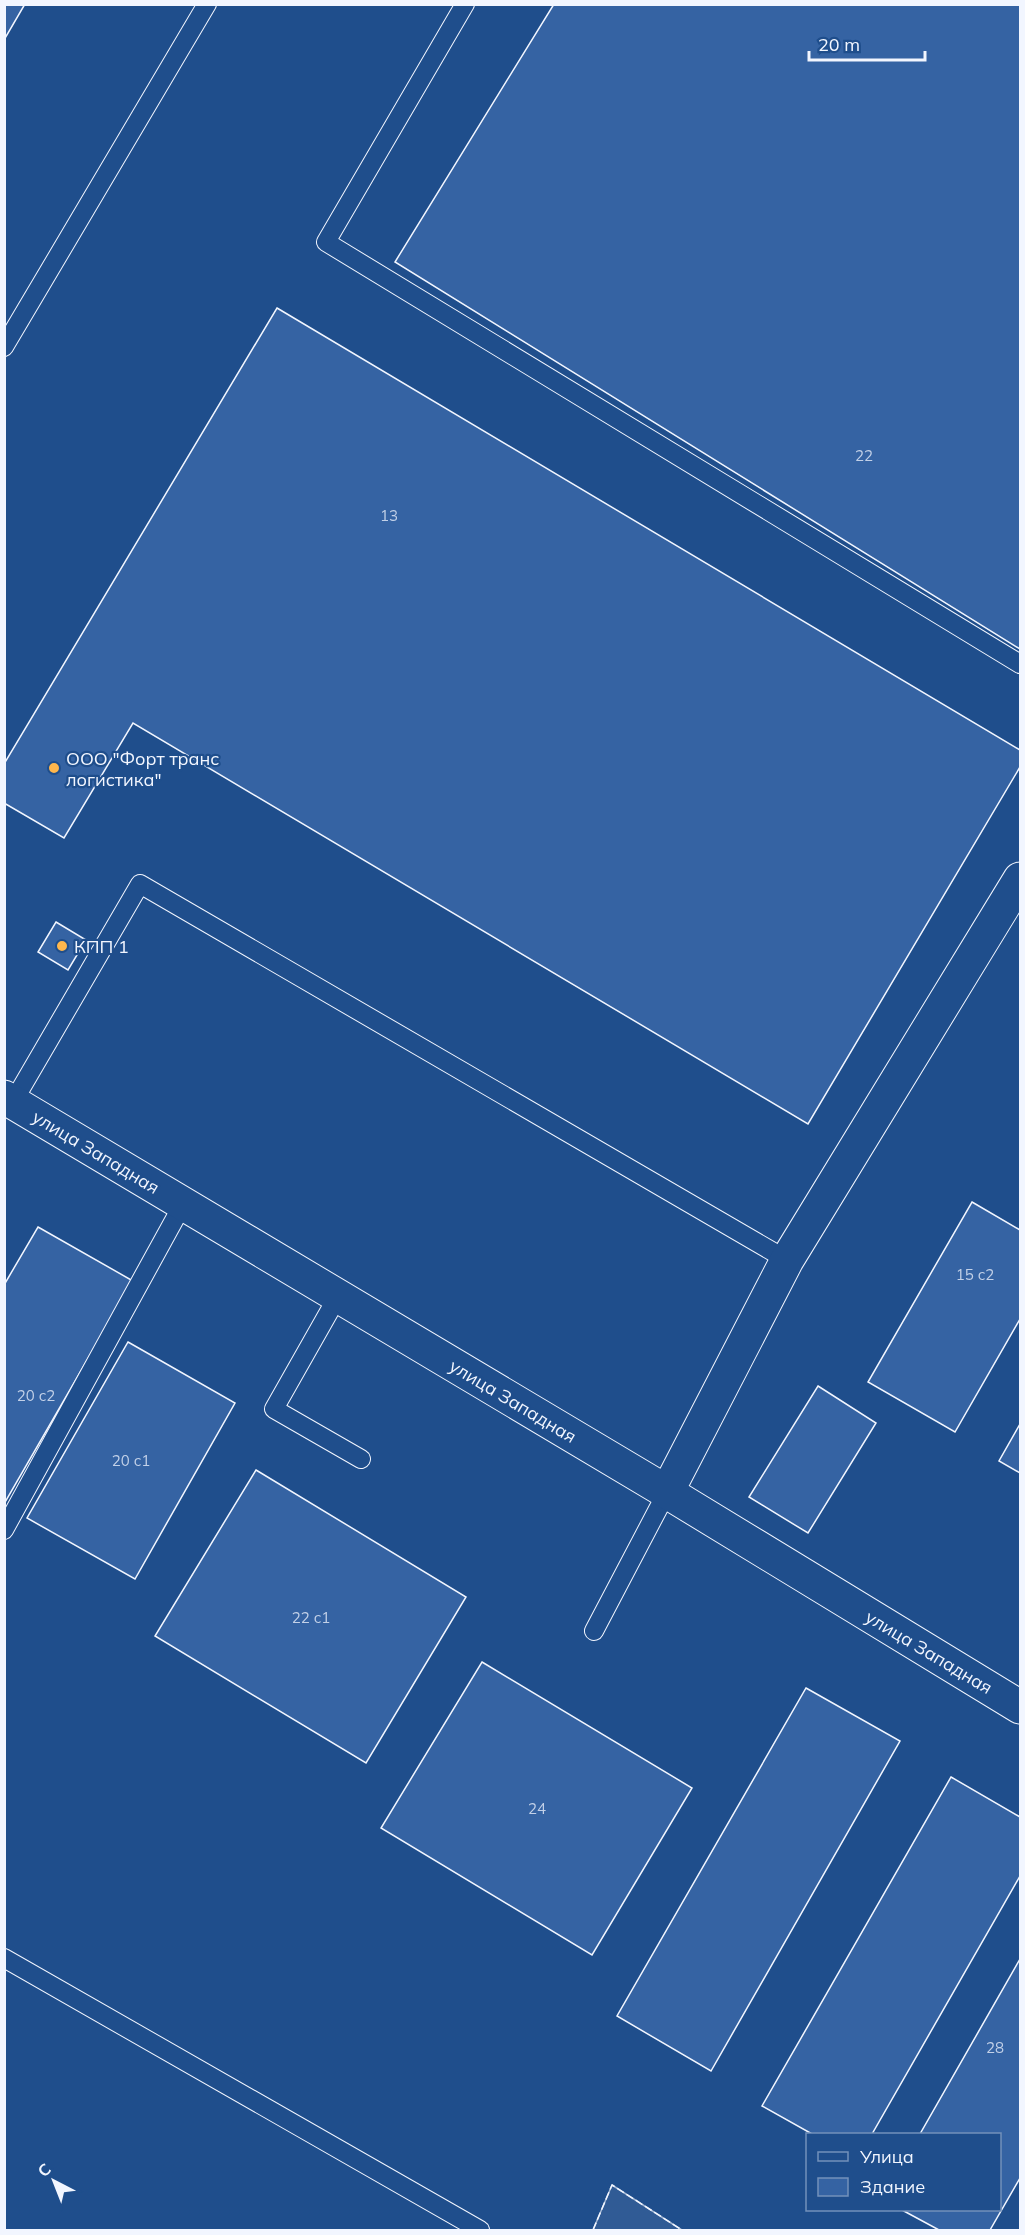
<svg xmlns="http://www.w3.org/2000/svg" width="1025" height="2235" viewBox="0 0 1025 2235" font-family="Mulish,sans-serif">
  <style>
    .built { fill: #305b95; stroke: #a8bbd7; stroke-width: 1.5 }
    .building { fill: #3563a3; stroke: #f2f6ff; stroke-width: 1.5 }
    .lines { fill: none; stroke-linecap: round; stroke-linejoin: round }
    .lane-casing { stroke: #f2f6ff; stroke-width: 20 }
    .street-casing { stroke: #f2f6ff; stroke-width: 35 }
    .lane { stroke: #1f4e8c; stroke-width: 18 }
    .street { stroke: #1f4e8c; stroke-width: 33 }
    .fence { stroke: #f2f6ff; stroke-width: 1.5; stroke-dasharray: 8 3; stroke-linecap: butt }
    .poi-dot { fill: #ffb74d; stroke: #1f4e8c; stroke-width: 2 }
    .labels { text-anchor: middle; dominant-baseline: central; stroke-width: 4.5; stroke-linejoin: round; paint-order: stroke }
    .number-label { font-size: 15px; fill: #c3d1e8 }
    .poi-label { font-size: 18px; fill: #f2f6ff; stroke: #1f4e8c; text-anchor: start }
    .street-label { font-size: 18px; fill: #f2f6ff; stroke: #1f4e8c }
  </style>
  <rect width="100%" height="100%" fill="#1f4e8c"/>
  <!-- built -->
  <path class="built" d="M 612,2185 L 682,2230 L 593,2230 Z"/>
  <!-- building -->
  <path class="building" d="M 4,4 L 25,4 L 4,40 Z
    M 554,4 L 1020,4 L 1020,649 L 395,262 Z
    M 277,308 L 1020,750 L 1020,767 L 808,1124 L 133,723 L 64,838 L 4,803 L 4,764 Z
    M 56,922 L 86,940 L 68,970 L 38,952 Z
    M 972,1202 L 1020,1230 L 1020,1319 L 955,1432 L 868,1382 Z
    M 38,1227 L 133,1281 L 4,1504 L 4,1285 Z
    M 128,1342 L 235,1403 L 135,1579 L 27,1518 Z
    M 818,1386 L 876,1423 L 808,1533 L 749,1497 Z
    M 1020,1424 L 1020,1473 L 999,1461 Z
    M 256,1470 L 466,1597 L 366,1763 L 155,1636 Z
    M 482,1662 L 692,1788 L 592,1955 L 381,1828 Z
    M 806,1688 L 900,1741 L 711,2071 L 617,2016 Z
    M 951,1777 L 1020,1817 L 1020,1876 L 872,2134 L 812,2134 L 762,2106 Z
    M 1020,1959 L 1020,2178 L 990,2230 L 939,2230 L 902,2210 L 1000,2210 L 1000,2134 L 920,2134 Z"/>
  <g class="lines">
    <defs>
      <path id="lane" d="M 465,4 L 326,242 L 1020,664
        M 4,347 L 207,4
        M 13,1102 L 140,884 L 787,1260
        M 338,1296 L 274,1409 L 361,1459
        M 4,1530 L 183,1204
        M 594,1631 L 667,1492
        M 4,1958 L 480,2230"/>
      <path id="street" d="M 4,1097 L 667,1492 L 1020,1707
        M 667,1492 L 787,1260 L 1020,879"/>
    </defs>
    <!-- lane casing -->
    <use href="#lane" class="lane-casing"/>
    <!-- street casing -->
    <use href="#street" class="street-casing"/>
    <!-- lane -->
    <use href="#lane" class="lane"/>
    <!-- street -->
    <use href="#street" class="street"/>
    <!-- fence -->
    <path class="fence" d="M 593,2230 L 612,2185 L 682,2230"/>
  </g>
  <!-- markers -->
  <g class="poi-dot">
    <circle cx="54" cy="768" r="6"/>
    <circle cx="62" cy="946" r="6"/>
  </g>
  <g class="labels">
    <!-- number labels -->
    <g class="number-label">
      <text x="864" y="455">22</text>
      <text x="389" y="515">13</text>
      <text x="975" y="1274">15 с2</text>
      <text x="36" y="1395">20 с2</text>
      <text x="131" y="1460">20 с1</text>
      <text x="311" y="1617">22 с1</text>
      <text x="537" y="1808">24</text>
      <text x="995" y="2047">28</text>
    </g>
    <!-- poi labels -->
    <g class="poi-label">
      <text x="66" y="758">ООО "Форт транс<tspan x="66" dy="21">логистика"</tspan></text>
      <text x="74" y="946">КПП 1</text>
    </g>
    <!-- street labels -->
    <g class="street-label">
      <text transform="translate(96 1152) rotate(31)">улица Западная</text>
      <text transform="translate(513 1401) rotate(31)">улица Западная</text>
      <text transform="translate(929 1652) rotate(31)">улица Западная</text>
    </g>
  </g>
  <!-- border -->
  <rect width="1025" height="2235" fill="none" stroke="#f2f6ff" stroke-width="12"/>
  <!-- legend -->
  <rect x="806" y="2133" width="195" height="78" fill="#1f4e8c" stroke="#7391ba" stroke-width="1.5"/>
  <rect x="818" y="2152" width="30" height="9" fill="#1f4e8c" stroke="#7391ba" stroke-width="1.5"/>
  <text x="860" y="2163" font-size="18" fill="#f2f6ff">Улица</text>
  <rect x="818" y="2178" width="30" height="18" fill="#3563a3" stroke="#7391ba" stroke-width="1.5"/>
  <text x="860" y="2193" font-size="18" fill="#f2f6ff">Здание</text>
  <!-- north arrow -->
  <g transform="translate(54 2181) rotate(318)" stroke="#1f4e8c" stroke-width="4.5" paint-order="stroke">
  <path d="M0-4.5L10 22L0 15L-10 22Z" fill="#f2f6ff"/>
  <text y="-9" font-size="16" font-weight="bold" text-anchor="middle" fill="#f2f6ff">С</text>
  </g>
  <!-- scale -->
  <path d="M809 51v9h116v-9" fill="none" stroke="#f2f6ff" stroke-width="3"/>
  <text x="818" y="51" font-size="18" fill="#f2f6ff" stroke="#1f4e8c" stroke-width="4.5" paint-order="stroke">20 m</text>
</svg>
